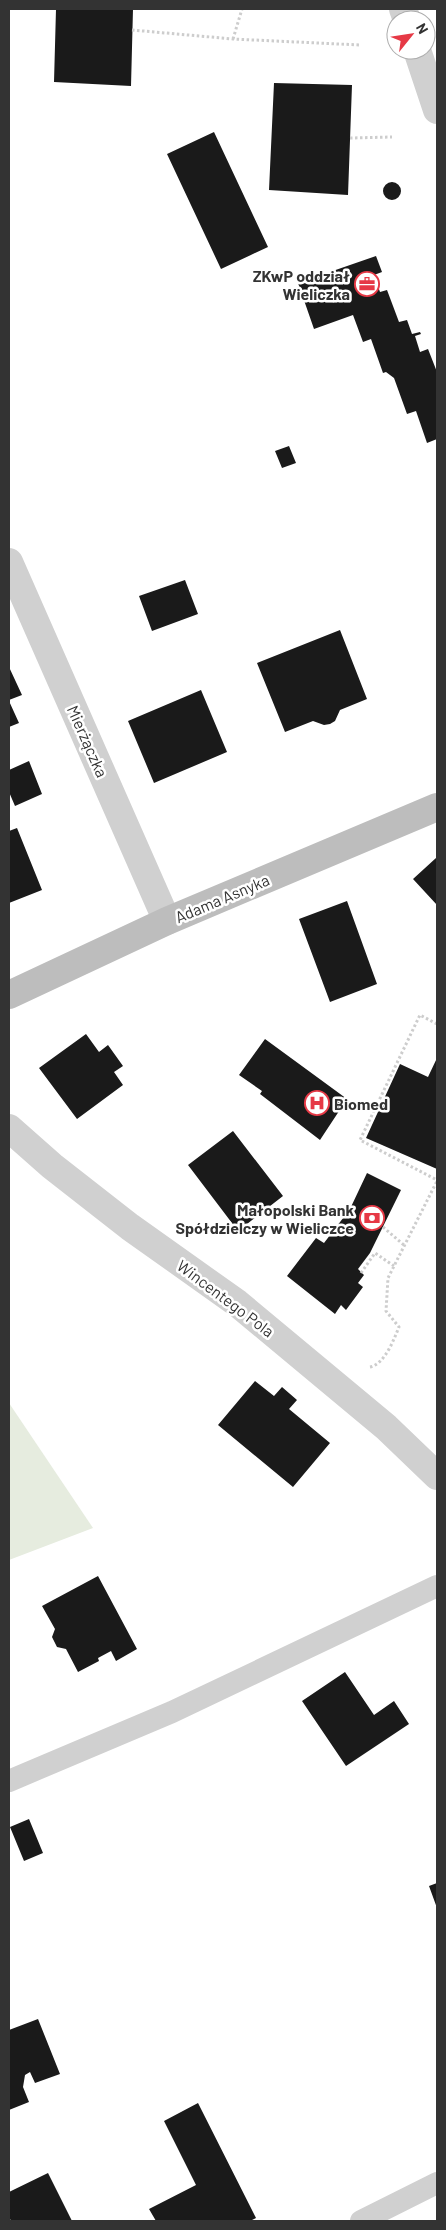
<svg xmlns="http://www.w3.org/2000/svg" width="446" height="2230" viewBox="0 0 446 2230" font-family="Barlow,sans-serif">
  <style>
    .green { fill: #e6ecdf }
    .building { fill: #1a1a1a }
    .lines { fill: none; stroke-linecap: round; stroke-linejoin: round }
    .path { stroke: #cdcdcd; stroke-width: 3; stroke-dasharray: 2.5 2.5; stroke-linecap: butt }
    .service { stroke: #d0d0d0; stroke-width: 22 }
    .minor { stroke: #d0d0d0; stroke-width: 28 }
    .secondary { stroke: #bdbdbd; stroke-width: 28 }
    .labels { text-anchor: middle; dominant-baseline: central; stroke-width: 5; stroke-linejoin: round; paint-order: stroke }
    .poi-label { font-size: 16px; font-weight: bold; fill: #333; stroke: #fff; text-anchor: end }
    .street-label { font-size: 16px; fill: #333; stroke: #fff }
  </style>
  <rect width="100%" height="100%" fill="#fff"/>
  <!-- green -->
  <path class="green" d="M 9,1403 L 93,1528 L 9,1560 Z"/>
  <!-- building -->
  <path class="building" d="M 56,9 L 133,9 L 131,86 L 54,82 Z
    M 274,83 L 352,85 L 348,195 L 269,190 Z
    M 214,132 L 268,247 L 221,269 L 167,154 Z
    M383 191a9 9 0 1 1 18 0a9 9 0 1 1-18 0Z
    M 376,256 L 382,272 L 374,275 L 380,292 L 387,290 L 399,322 L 407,320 L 412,334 L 420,332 L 421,334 L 415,336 L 420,352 L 428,349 L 437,372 L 437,439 L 427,443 L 416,411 L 407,414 L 394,378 L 386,372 L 383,373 L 371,339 L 363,342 L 353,315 L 314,329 L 298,283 Z
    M 289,446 L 296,463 L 282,468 L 275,451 Z
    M 185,580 L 198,614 L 152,631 L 139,596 Z
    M 340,630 L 367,699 L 340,710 L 335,721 L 330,724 L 324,725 L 313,721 L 285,732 L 257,663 Z
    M 9,667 L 22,695 L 9,700 Z
    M 201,690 L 227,752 L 154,783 L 128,721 Z
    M 9,701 L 19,723 L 9,727 Z
    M 29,761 L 42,794 L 15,806 L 9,792 L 9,770 Z
    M 17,828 L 42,890 L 9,903 L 9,831 Z
    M 436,858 L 437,859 L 437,905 L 413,879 Z
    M 347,901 L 377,984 L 330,1002 L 299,919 Z
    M 86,1034 L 99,1052 L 108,1045 L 123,1066 L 114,1072 L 123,1085 L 77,1119 L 39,1068 Z
    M 265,1039 L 347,1099 L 320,1140 L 260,1094 L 262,1091 L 239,1075 Z
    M 437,1058 L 437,1169 L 366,1138 L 400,1064 L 428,1077 Z
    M 233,1131 L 283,1196 L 238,1231 L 188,1165 Z
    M 367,1173 L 401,1190 L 370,1253 L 358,1269 L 364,1275 L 358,1283 L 363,1287 L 346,1310 L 341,1305 L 335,1314 L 287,1276 L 316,1238 L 324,1243 L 350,1209 Z
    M 255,1381 L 274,1396 L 282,1387 L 297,1400 L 289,1409 L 330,1443 L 293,1487 L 218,1425 Z
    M 98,1576 L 137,1649 L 116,1661 L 111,1651 L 98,1658 L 99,1661 L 78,1672 L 66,1649 L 57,1647 L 52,1637 L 55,1629 L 42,1606 Z
    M 345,1672 L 374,1715 L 394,1701 L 409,1724 L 346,1766 L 302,1701 Z
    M 29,1819 L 43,1853 L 24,1861 L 10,1827 Z
    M 437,1883 L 437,1908 L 429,1886 Z
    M 38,2019 L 60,2074 L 35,2083 L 30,2072 L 25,2075 L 23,2087 L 29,2102 L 9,2110 L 9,2030 Z
    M 198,2103 L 256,2218 L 250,2221 L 156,2221 L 149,2209 L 196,2185 L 164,2121 Z
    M 48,2173 L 72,2221 L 11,2221 L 9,2217 L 9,2192 Z"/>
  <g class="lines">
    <!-- path -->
    <path class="path" d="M 132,30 L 233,39 L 360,45
      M 233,39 L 242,9
      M 350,138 L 392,137
      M 437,1024 L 420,1015 L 360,1140 L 437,1180
      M 383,1227 L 405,1246
      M 361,1273 L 375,1253 L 394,1266
      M 370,1367 C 385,1364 394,1339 399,1327 L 386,1311 L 388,1278 L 437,1181"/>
    <!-- service -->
    <path class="service" d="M 9,1781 L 172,1712 L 437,1586
      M 361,2221 L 437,2183"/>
    <!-- minor -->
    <path class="minor" d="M 403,9 L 407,20
      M 417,50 L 437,110
      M 9,562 L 167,921
      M 9,1128 L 52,1166 L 130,1227 L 237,1303 L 386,1427 L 437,1476"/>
    <!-- secondary -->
    <path class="secondary" d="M 9,995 L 167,921 L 437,807"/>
  </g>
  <!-- icons -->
  <defs>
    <symbol id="office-ring" viewBox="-11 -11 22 22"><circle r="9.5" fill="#fff" stroke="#e63946" stroke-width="1.5"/><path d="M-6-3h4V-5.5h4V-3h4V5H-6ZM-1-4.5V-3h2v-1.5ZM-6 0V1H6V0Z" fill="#e63946"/></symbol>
    <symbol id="hospital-ring" viewBox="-11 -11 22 22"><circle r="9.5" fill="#fff" stroke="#e63946" stroke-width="1.5"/><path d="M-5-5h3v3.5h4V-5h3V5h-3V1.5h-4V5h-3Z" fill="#e63946"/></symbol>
    <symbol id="bank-ring" viewBox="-11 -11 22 22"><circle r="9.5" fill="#fff" stroke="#e63946" stroke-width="1.5"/><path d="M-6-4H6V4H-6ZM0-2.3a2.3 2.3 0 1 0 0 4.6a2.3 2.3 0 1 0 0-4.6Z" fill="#e63946"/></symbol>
  </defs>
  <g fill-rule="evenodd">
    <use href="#office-ring" x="353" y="270" width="28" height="28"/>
    <use href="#hospital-ring" x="303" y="1089" width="28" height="28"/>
    <use href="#bank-ring" x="358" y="1204" width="28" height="28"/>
  </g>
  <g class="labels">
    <!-- poi labels -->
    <g class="poi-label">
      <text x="350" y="275">ZKwP oddział<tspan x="350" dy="18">Wieliczka</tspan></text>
      <text x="334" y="1103" text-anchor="start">Biomed</text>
      <text x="354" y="1209">Małopolski Bank<tspan x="354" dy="18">Spółdzielczy w Wieliczce</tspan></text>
    </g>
    <!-- street labels -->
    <g class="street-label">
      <text transform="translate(88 741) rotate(66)">Mierżączka</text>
      <text transform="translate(222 898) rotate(-23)">Adama Asnyka</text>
      <text transform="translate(226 1298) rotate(37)">Wincentego Pola</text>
    </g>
  </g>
  <!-- border -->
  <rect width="446" height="2230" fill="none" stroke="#333333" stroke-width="20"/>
  <!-- north arrow -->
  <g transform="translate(411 35) rotate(60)"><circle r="24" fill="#ffffff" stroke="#adadad"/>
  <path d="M0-4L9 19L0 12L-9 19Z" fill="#e63946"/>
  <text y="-8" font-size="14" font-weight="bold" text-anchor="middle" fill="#333333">N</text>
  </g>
</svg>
